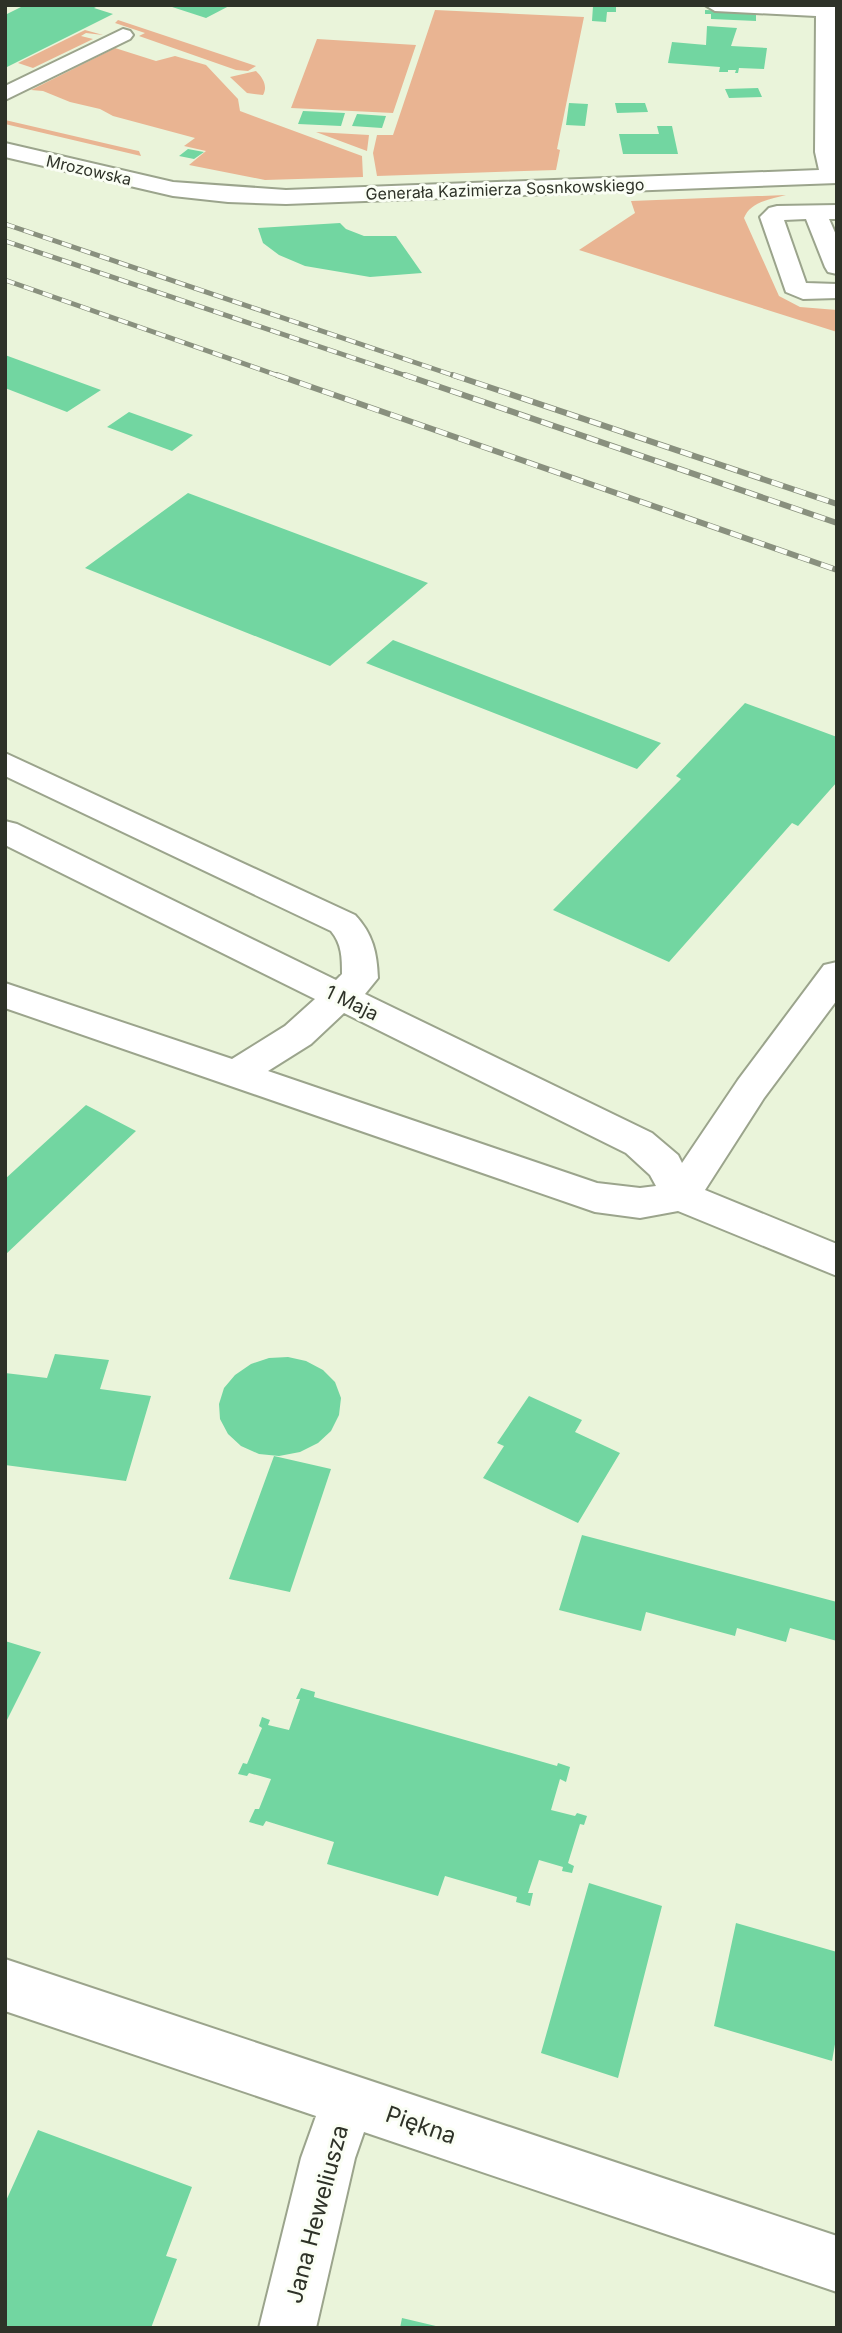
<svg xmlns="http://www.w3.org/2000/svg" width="842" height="2333" viewBox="0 0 842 2333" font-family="Inter,sans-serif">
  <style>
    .green { fill: #e9b492 }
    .building { fill: #72d6a1 }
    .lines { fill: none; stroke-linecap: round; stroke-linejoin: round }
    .minor-casing { stroke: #9ba48c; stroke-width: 4 }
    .minor { fill: #fff; fill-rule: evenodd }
    .rail-far1-casing { stroke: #89907e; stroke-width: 5 }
    .rail-casing { stroke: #89907e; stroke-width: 6 }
    .rail-far1 { stroke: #fafef4; stroke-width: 3.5; stroke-dasharray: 10; stroke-linecap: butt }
    .rail { stroke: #fafef4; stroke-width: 4.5; stroke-dasharray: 12; stroke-linecap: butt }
    .labels { text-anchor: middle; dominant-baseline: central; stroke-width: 6; stroke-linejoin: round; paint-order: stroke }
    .far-street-label { font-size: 16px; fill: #2e3228; stroke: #fafef4 }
    .street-label { font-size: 19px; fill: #2e3228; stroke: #fafef4 }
    .near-street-label { font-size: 23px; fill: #2e3228; stroke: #fafef4 }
  </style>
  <rect width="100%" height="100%" fill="#eaf4da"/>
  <!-- green -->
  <path class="green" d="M 435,10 L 584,17 L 557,149 L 560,150 L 556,170 L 377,176 L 373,153 L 377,135 L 393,135 Z
    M 118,20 L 256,66 L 248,71 L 236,70 L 139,36 L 145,33 L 115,23 Z
    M 85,30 L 103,35 L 86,33 L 81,36 L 93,39 L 33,68 L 18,63 Z
    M 317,39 L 416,45 L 393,113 L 291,108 Z
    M 115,48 L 156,61 L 175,56 L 206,65 L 238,99 L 240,111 L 362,156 L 363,177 L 265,180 L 189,165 L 206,151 L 184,146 L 195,138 L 113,116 L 100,109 L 70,102 L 43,91 L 31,90 Z
    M 256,71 C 263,78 268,86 263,95 L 247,93 L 230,77 Z
    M 5,120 L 134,150 L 139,151 L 141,156 L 5,124 Z
    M 316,132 L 369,135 L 367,151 Z
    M 786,195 C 770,199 750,202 744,218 L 779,296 L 800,307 L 837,310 L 837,332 L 579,250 L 635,213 L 631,201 Z"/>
  <!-- building -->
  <path class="building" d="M 25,5 L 100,5 L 94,8 L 113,14 L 5,68 L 5,15 Z
    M 166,5 L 231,5 L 206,18 Z
    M 593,6 L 616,7 L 616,12 L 607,12 L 606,22 L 592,21 Z
    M 705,10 L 756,12 L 756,21 L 711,19 L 711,14 L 705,14 Z
    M 707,26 L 737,28 L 731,46 L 767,48 L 764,69 L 739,68 L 738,73 L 735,73 L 736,70 L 728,70 L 728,72 L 719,72 L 720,67 L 668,63 L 672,42 L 706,45 Z
    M 758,88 L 762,97 L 729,98 L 725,89 Z
    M 569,103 L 588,104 L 585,126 L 566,125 Z
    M 615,103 L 645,103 L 648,112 L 617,113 Z
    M 303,111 L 345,113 L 341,126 L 298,124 Z
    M 357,114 L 386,116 L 382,128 L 352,126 Z
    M 657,126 L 672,126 L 678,154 L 623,154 L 619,134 L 659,134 Z
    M 188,149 L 204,152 L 194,159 L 179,156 Z
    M 340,223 L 346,229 L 364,236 L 396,236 L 422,273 L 370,277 L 305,266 L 279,255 L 263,243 L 258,228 Z
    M 5,355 L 101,390 L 67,412 L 5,388 Z
    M 129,412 L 193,435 L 172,451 L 107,427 Z
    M 188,493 L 428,583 L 330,666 L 85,568 Z
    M 393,640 L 661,743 L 637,769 L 366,663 Z
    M 745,703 L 837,737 L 837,782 L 798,826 L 792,823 L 669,962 L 553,910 L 681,779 L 676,776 Z
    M 86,1105 L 136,1131 L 5,1255 L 5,1179 Z
    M 55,1354 L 109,1360 L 100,1389 L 151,1396 L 126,1481 L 5,1465 L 5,1373 L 47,1378 Z
    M 288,1357 L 306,1361 L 323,1370 L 335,1382 L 341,1398 L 339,1415 L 331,1431 L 318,1443 L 300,1452 L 279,1456 L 259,1454 L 241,1446 L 228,1434 L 220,1419 L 219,1404 L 224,1388 L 235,1375 L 251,1364 L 269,1358 Z
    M 529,1396 L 582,1420 L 575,1432 L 620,1453 L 578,1523 L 483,1478 L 504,1446 L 497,1443 Z
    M 274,1456 L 331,1469 L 290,1592 L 229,1579 Z
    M 582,1535 L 837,1602 L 837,1641 L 790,1628 L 786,1642 L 737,1628 L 735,1636 L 646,1612 L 641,1631 L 559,1610 Z
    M 5,1641 L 41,1652 L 5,1724 Z
    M 301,1688 L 315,1692 L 314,1697 L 557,1766 L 558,1763 L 570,1767 L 566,1782 L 560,1779 L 551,1810 L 575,1816 L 577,1813 L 587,1816 L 584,1825 L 580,1824 L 568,1863 L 574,1866 L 572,1873 L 562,1871 L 563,1867 L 539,1860 L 528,1893 L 533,1893 L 530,1906 L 516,1902 L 517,1897 L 445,1876 L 438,1896 L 327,1864 L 334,1842 L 266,1821 L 263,1826 L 249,1822 L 255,1809 L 259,1809 L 271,1779 L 249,1773 L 247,1776 L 238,1774 L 243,1763 L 247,1764 L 262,1728 L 259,1726 L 262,1717 L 270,1720 L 268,1725 L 289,1730 L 300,1699 L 296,1699 Z
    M 589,1883 L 662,1906 L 618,2078 L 541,2053 Z
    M 736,1923 L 837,1952 L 837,2033 L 832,2061 L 714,2026 Z
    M 38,2130 L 192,2187 L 166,2256 L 177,2259 L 151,2328 L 5,2328 L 5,2203 Z
    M 402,2318 L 440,2327 L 439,2328 L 400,2328 Z"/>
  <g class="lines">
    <defs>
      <path id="minor" d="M 705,5 L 836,5 L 837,183 L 286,204 L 228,202 L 173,196 L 5,157 L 5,143 L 173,182 L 286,190 L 819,170 L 815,152 L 816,16 L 715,11 Z
        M 123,29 L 130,31 L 133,35 L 130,39 L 5,100 L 5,86 Z
        M 837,205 L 837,219 L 829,219 L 837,237 L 837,274 L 828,272 L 825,267 L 806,219 L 784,220 L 806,283 L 837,284 L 837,298 L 803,299 L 786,292 L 760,217 L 769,208 L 777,206 Z
        M 5,753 L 355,915 C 373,934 377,953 378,978 L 365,994 L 652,1133 L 678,1155 L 682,1163 L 738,1080 L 824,965 L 837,962 L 837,1000 L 764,1098 L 705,1190 L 837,1244 L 837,1276 L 678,1211 L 640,1218 L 595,1212 L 5,1008 L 5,983 L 232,1059 L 285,1026 L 315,999 L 5,845 L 5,821 L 17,824 L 336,980 L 342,974 C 342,958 342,944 331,931 L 5,776 ZM 344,1013 L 626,1153 L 650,1175 L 656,1186 L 640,1188 L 597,1183 L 268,1071 L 311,1044 Z
        M 5,1959 L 837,2236 L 837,2292 L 364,2132 L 355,2158 L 316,2328 L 259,2328 L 301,2158 L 316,2116 L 5,2011 Z"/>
    </defs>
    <!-- minor casing -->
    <use href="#minor" class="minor-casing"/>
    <!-- minor -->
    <use href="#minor" class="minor"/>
    <defs>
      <path id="rail-far1" d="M 5,224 L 458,377
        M 5,241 L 410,377
        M 5,280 L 282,377"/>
      <path id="rail" d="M 277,375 L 837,570
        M 405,375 L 837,523
        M 453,375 L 837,504"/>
    </defs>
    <!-- rail-far1 casing -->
    <use href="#rail-far1" class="rail-far1-casing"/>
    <!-- rail casing -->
    <use href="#rail" class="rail-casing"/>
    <!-- rail-far1 -->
    <use href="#rail-far1" class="rail-far1"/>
    <!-- rail -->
    <use href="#rail" class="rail"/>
  </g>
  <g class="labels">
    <!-- far-street labels -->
    <g class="far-street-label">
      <text transform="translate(89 170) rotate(13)">Mrozowska</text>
      <text transform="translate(505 189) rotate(-2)">Generała Kazimierza Sosnkowskiego</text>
    </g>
    <!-- street labels -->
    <g class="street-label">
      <text transform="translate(352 1003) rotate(26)">1 Maja</text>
    </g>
    <!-- near-street labels -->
    <g class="near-street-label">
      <text transform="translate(421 2125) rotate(19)">Piękna</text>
      <text transform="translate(317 2214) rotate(-75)">Jana Heweliusza</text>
    </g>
  </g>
  <!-- border -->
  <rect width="842" height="2333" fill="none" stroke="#2e3228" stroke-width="14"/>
</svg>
